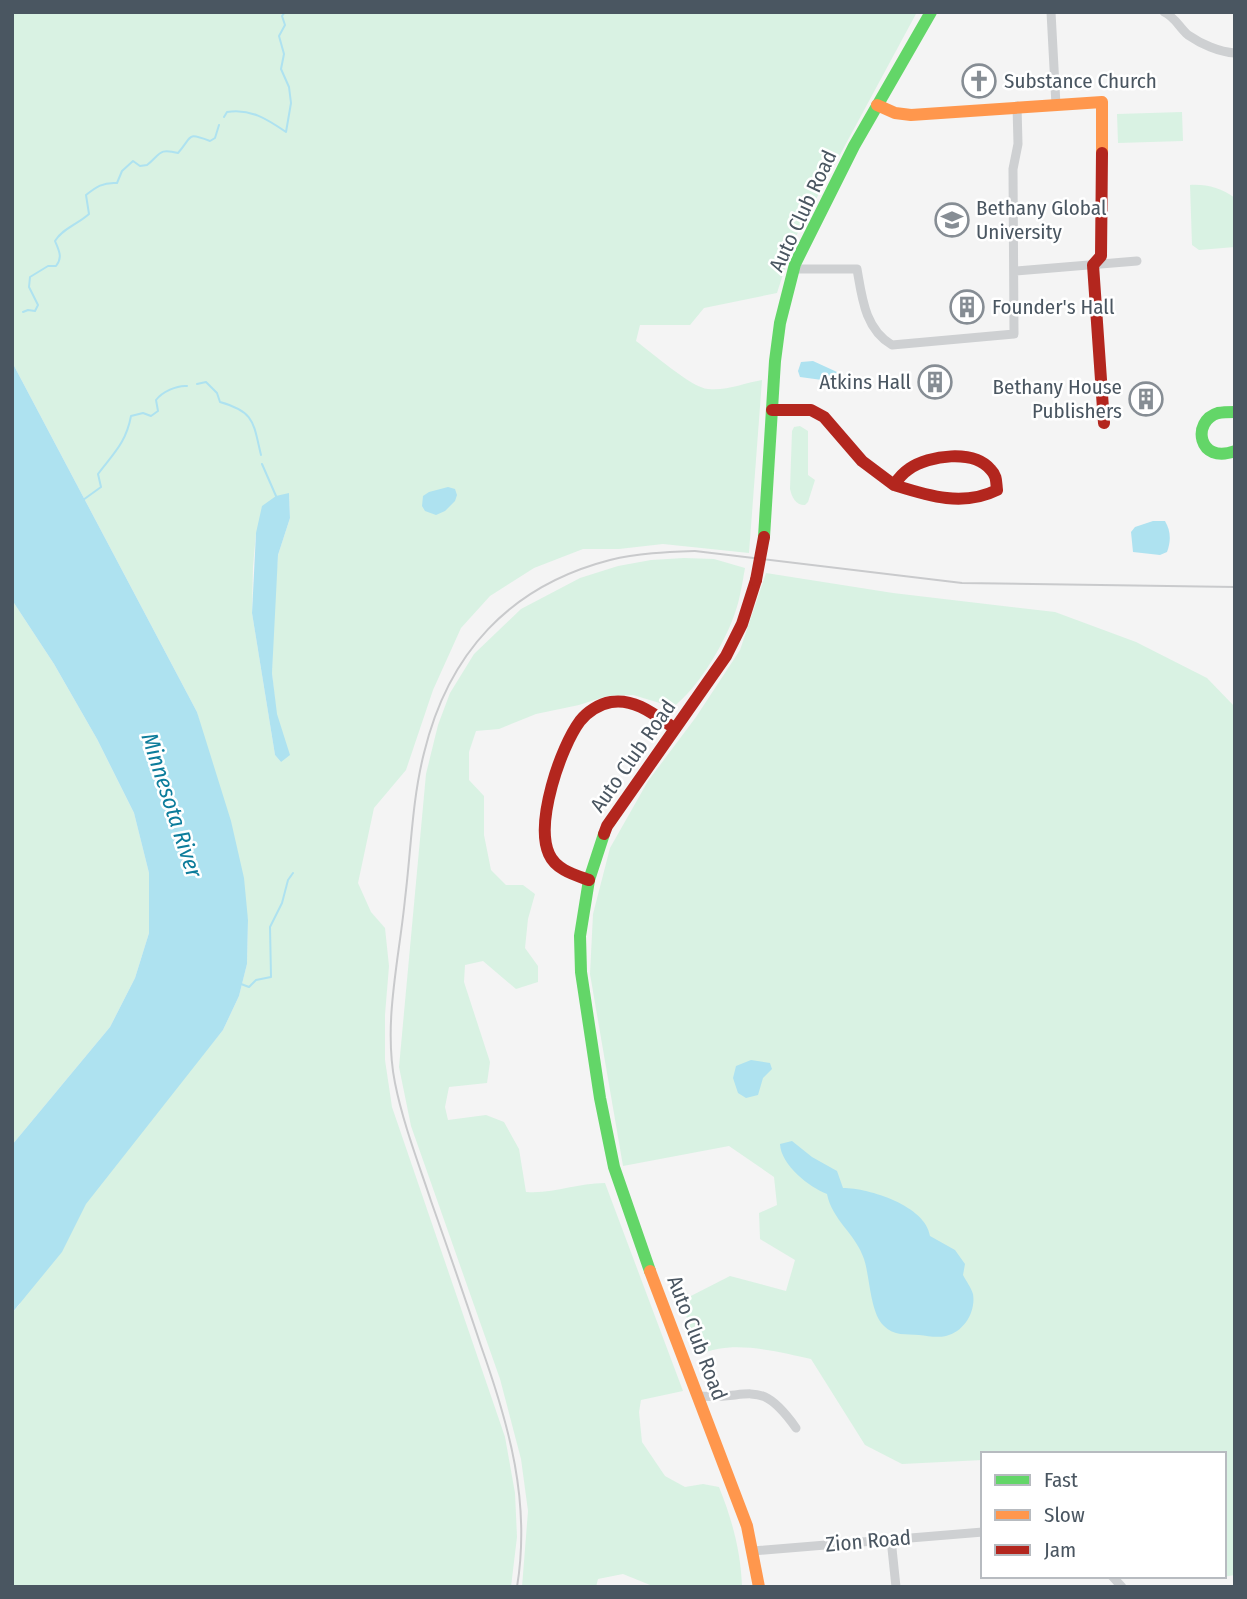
<svg xmlns="http://www.w3.org/2000/svg" width="1247" height="1599" viewBox="0 0 1247 1599" font-family="'Fira Sans Condensed',sans-serif">
  <style>
    .green { fill: #d9f2e3; fill-rule: evenodd }
    .water { fill: #aee2f0 }
    .lines { fill: none; stroke-linecap: round; stroke-linejoin: round }
    .stream { stroke: #aee2f0; stroke-width: 2 }
    .street { stroke: #ced0d2; stroke-width: 9 }
    .fast { stroke: #63d668; stroke-width: 12 }
    .slow { stroke: #ff974d; stroke-width: 12 }
    .jam { stroke: #b3261e; stroke-width: 12 }
    .rail { stroke: #c9cacc; stroke-width: 2 }
    .jam-bridge { stroke: #b3261e; stroke-width: 12 }
    .labels { text-anchor: middle; dominant-baseline: central; stroke-width: 5; stroke-linejoin: round; paint-order: stroke }
    .poi-label { font-size: 21px; fill: #4a5661; stroke: #fff; text-anchor: start }
    .street-label { font-size: 21px; fill: #4a5661; stroke: #fff }
    .water-label { font-size: 23px; font-style: italic; fill: #0c7c9b; stroke: #fff }
  </style>
  <rect width="100%" height="100%" fill="#f4f4f4"/>
  <!-- green -->
  <path class="green" d="M 12,12 L 917,12 L 794,240 L 777,293 L 704,308 L 690,325 L 640,325 L 636,341 C 651,352 692,388 708,389 C 727,391 744,383 762,380 L 749,553 L 663,544 L 619,549 L 583,549 L 534,568 L 490,596 L 461,628 L 433,690 L 406,770 L 374,808 L 358,883 L 371,912 L 385,928 L 389,966 L 385,1015 L 385,1060 L 392,1107 L 505,1437 L 515,1493 L 517,1537 L 511,1587 L 12,1587 L 12,1313 L 20,1304 L 12,1232 L 167,1098 L 223,1030 L 239,996 L 247,964 L 248,920 L 197,712 L 12,362 ZM 289,493 L 290,518 L 278,555 L 273,617 L 272,673 L 281,762 L 275,755 L 252,613 L 253,567 L 256,533 Z
    M 1182,112 L 1183,141 L 1118,143 L 1117,114 Z
    M 1190,185 C 1207,184 1221,188 1235,198 L 1235,247 L 1199,250 L 1192,245 Z
    M 800,426 L 808,431 L 808,475 L 815,480 L 808,502 L 805,505 C 795,505 792,497 790,489 L 792,431 L 794,427 Z
    M 684,558 L 714,559 L 745,568 C 742,585 739,605 732,621 C 721,649 697,689 673,707 L 633,695 L 607,696 L 579,705 L 536,714 L 499,729 L 476,731 L 469,752 L 469,780 L 484,796 L 484,835 L 491,870 L 506,885 L 523,885 L 535,894 L 528,919 L 525,948 L 538,966 L 538,982 L 516,989 L 483,961 L 465,965 L 464,982 L 490,1062 L 487,1083 L 449,1087 L 445,1107 L 448,1120 L 486,1115 L 504,1122 L 519,1149 L 526,1192 C 555,1194 576,1183 605,1183 L 683,1391 L 641,1400 L 639,1412 L 642,1442 L 665,1476 L 685,1487 L 703,1484 L 719,1487 C 732,1519 741,1552 742,1587 L 655,1587 L 623,1574 L 598,1579 L 596,1587 L 522,1587 L 528,1511 L 521,1459 L 500,1379 L 411,1126 L 399,1067 L 426,774 L 438,725 L 450,693 L 474,654 L 521,609 L 580,578 L 618,566 L 651,560 Z
    M 766,573 L 893,593 L 1055,612 L 1136,642 L 1207,678 L 1235,707 L 1235,1575 L 1216,1578 L 1212,1576 L 1224,1576 L 1224,1454 L 983,1454 L 983,1460 L 902,1464 L 865,1445 L 811,1359 C 778,1352 731,1339 700,1355 L 681,1301 L 730,1276 L 786,1291 L 795,1260 L 760,1239 L 759,1213 L 777,1205 L 774,1177 L 729,1146 L 623,1166 L 590,974 L 593,914 L 610,848 L 648,781 L 696,717 L 740,650 Z
    M 12,600 L 54,664 L 97,739 L 134,813 L 149,873 L 149,933 L 135,978 L 110,1027 L 12,1145 Z"/>
  <!-- water -->
  <path class="water" d="M 813,361 L 837,372 L 836,377 L 822,380 L 800,377 L 798,371 L 801,362 Z
    M 12,362 L 197,712 L 231,821 L 244,878 L 248,920 L 247,964 L 239,996 L 223,1030 L 86,1204 L 62,1252 L 12,1313 L 12,1145 L 110,1027 L 135,978 L 149,933 L 149,873 L 134,813 L 97,739 L 54,664 L 12,600 Z
    M 448,487 L 455,489 L 457,495 L 455,501 L 445,511 L 436,515 L 425,511 L 422,506 L 423,496 L 429,492 Z
    M 289,493 L 290,518 L 278,555 L 272,673 L 277,714 L 290,755 L 281,762 L 275,755 L 252,613 L 256,533 L 262,506 L 276,496 Z
    M 1153,521 L 1165,521 C 1171,531 1171,541 1167,552 L 1160,555 L 1133,552 L 1131,532 L 1135,527 Z
    M 751,1060 L 770,1063 L 772,1069 L 763,1078 L 758,1095 L 746,1098 L 738,1093 L 733,1078 L 736,1066 Z
    M 792,1141 L 812,1157 L 837,1171 L 843,1188 C 869,1188 926,1206 930,1236 L 955,1250 L 965,1264 L 963,1275 C 966,1281 971,1287 973,1294 C 976,1312 964,1332 946,1336 C 937,1338 928,1336 919,1335 C 906,1334 894,1336 884,1326 C 870,1313 870,1277 864,1259 C 856,1234 832,1220 827,1194 C 809,1187 781,1165 780,1144 Z"/>
  <g class="lines">
    <!-- stream -->
    <path class="stream" d="M 224,117 L 227,112 C 250,108 267,119 286,132 L 291,103 L 289,87 L 281,69 L 284,54 L 279,36 L 285,25 L 282,16 L 285,12
      M 23,312 L 28,310 L 35,311 L 38,305 L 29,287 L 30,277 L 48,266 L 56,266 C 63,257 59,251 55,241 C 62,229 78,224 89,214 L 86,195 C 96,187 103,182 117,183 L 122,171 L 133,161 L 140,166 L 147,165 C 161,154 158,148 178,153 C 193,136 186,132 210,141 L 215,138 L 219,125
      M 197,384 L 206,382 L 217,393 L 220,402 C 255,412 253,422 261,455
      M 262,464 L 276,496
      M 83,500 L 101,487 L 98,474 C 113,454 126,443 131,416 L 143,413 L 151,416 L 158,411 L 156,400 C 162,392 177,385 187,386
      M 241,984 L 249,987 L 256,980 L 271,977 L 270,927 L 282,903 L 288,880 L 293,873"/>
    <!-- street -->
    <path class="street" d="M 1051,12 L 1056,105
      M 1164,12 C 1175,17 1179,27 1188,35 C 1201,44 1219,52 1235,53
      M 794,269 L 857,269 C 862,298 865,329 892,345 L 1014,334 L 1013,169 L 1018,144 L 1017,106
      M 1015,271 L 1137,261
      M 699,1396 C 751,1400 759,1376 796,1428
      M 891,1539 L 896,1587
      M 753,1551 L 983,1532
      M 1112,1576 L 1122,1587"/>
    <!-- fast -->
    <path class="fast" d="M 1235,412 C 1230,412 1223,412 1218,413 C 1191,421 1198,465 1235,451
      M 764,537 L 775,361 L 780,323 L 795,264 L 854,146 L 931,12
      M 604,834 L 589,880 L 580,936 L 581,972 L 600,1098 L 614,1167 L 650,1271"/>
    <!-- slow -->
    <path class="slow" d="M 877,105 L 895,113 L 911,115 L 1102,102 L 1102,153
      M 650,1271 L 747,1526 L 759,1587"/>
    <!-- jam -->
    <path class="jam" d="M 1102,153 L 1101,256 L 1093,265 L 1104,423
      M 772,410 L 811,410 L 824,417 L 862,461 L 894,485 C 898,479 903,473 909,469 C 929,455 974,449 991,470 C 997,476 996,482 997,490 C 963,507 929,496 894,485
      M 604,834 L 607,826 L 726,656 L 742,624 L 756,580
      M 589,880 C 575,875 556,870 549,854 C 535,823 560,748 580,721 C 587,712 599,704 611,702 C 635,698 655,715 674,728"/>
    <!-- rail -->
    <path class="rail" d="M 517,1587 C 531,1502 509,1425 481,1346 C 465,1298 448,1249 431,1201 C 418,1162 403,1123 395,1083 C 383,1023 399,960 405,899 C 411,851 412,800 424,753 C 448,654 509,586 610,560 C 638,553 667,552 695,551 L 962,583 L 1235,587"/>
    <!-- jam-bridge -->
    <path class="jam-bridge" d="M 756,580 L 764,537"/>
  </g>
  <!-- icons -->
  <defs>
    <symbol id="church-ring" viewBox="-11 -11 22 22"><circle r="9.5" fill="#fff" stroke="#868d94" stroke-width="1.5"/><path d="M-1.2-6h2.4v3.5h3.3v2.4h-3.3V6h-2.4V-.1h-3.3v-2.4h3.3Z" fill="#868d94"/></symbol>
    <symbol id="university-ring" viewBox="-11 -11 22 22"><circle r="9.5" fill="#fff" stroke="#868d94" stroke-width="1.5"/><path d="M0-5L7-2L0 1L-7-2ZM-4 1L0 2.5L4 1V4Q0 6-4 4Z" fill="#868d94"/></symbol>
    <symbol id="building-ring" viewBox="-11 -11 22 22"><circle r="9.5" fill="#fff" stroke="#868d94" stroke-width="1.5"/><path d="M-4-6H4V6H1V3H-1V6H-4ZM-2.5-4.3h1.7v1.8h-1.7ZM.8-4.3h1.7v1.8H.8ZM-2.5-1h1.7V.8h-1.7ZM.8-1h1.7V.8H.8Z" fill="#868d94"/></symbol>
  </defs>
  <g fill-rule="evenodd">
    <use href="#church-ring" x="960" y="62" width="38" height="38"/>
    <use href="#university-ring" x="933" y="201" width="38" height="38"/>
    <use href="#building-ring" x="948" y="288" width="38" height="38"/>
    <use href="#building-ring" x="916" y="363" width="38" height="38"/>
    <use href="#building-ring" x="1127" y="380" width="38" height="38"/>
  </g>
  <g class="labels">
    <!-- poi labels -->
    <g class="poi-label">
      <text x="1004" y="81">Substance Church</text>
      <text x="976" y="208">Bethany Global<tspan x="976" dy="24">University</tspan></text>
      <text x="992" y="307">Founder's Hall</text>
      <text x="911" y="382" text-anchor="end">Atkins Hall</text>
      <text x="1122" y="387" text-anchor="end">Bethany House<tspan x="1122" dy="24">Publishers</tspan></text>
    </g>
    <!-- street labels -->
    <g class="street-label">
      <text transform="translate(803 211) rotate(-65)">Auto Club Road</text>
      <text transform="translate(633 756) rotate(-55)">Auto Club Road</text>
      <text transform="translate(697 1338) rotate(69)">Auto Club Road</text>
      <text transform="translate(868 1541) rotate(-5)">Zion Road</text>
    </g>
    <!-- water labels -->
    <g class="water-label">
      <text transform="translate(172 805) rotate(72)">Minnesota River</text>
    </g>
  </g>
  <!-- border -->
  <rect width="1247" height="1599" fill="none" stroke="#4a5661" stroke-width="28"/>
  <!-- legend -->
  <rect x="981" y="1452" width="245" height="126" fill="#ffffff" stroke="#b7bbc0" stroke-width="2"/>
  <rect x="995" y="1475" width="35" height="10" fill="#63d668" stroke="#b7bbc0" stroke-width="2"/>
  <text x="1044" y="1487" font-size="21" fill="#4a5661">Fast</text>
  <rect x="995" y="1510" width="35" height="10" fill="#ff974d" stroke="#b7bbc0" stroke-width="2"/>
  <text x="1044" y="1522" font-size="21" fill="#4a5661">Slow</text>
  <rect x="995" y="1545" width="35" height="10" fill="#b3261e" stroke="#b7bbc0" stroke-width="2"/>
  <text x="1044" y="1557" font-size="21" fill="#4a5661">Jam</text>
</svg>
